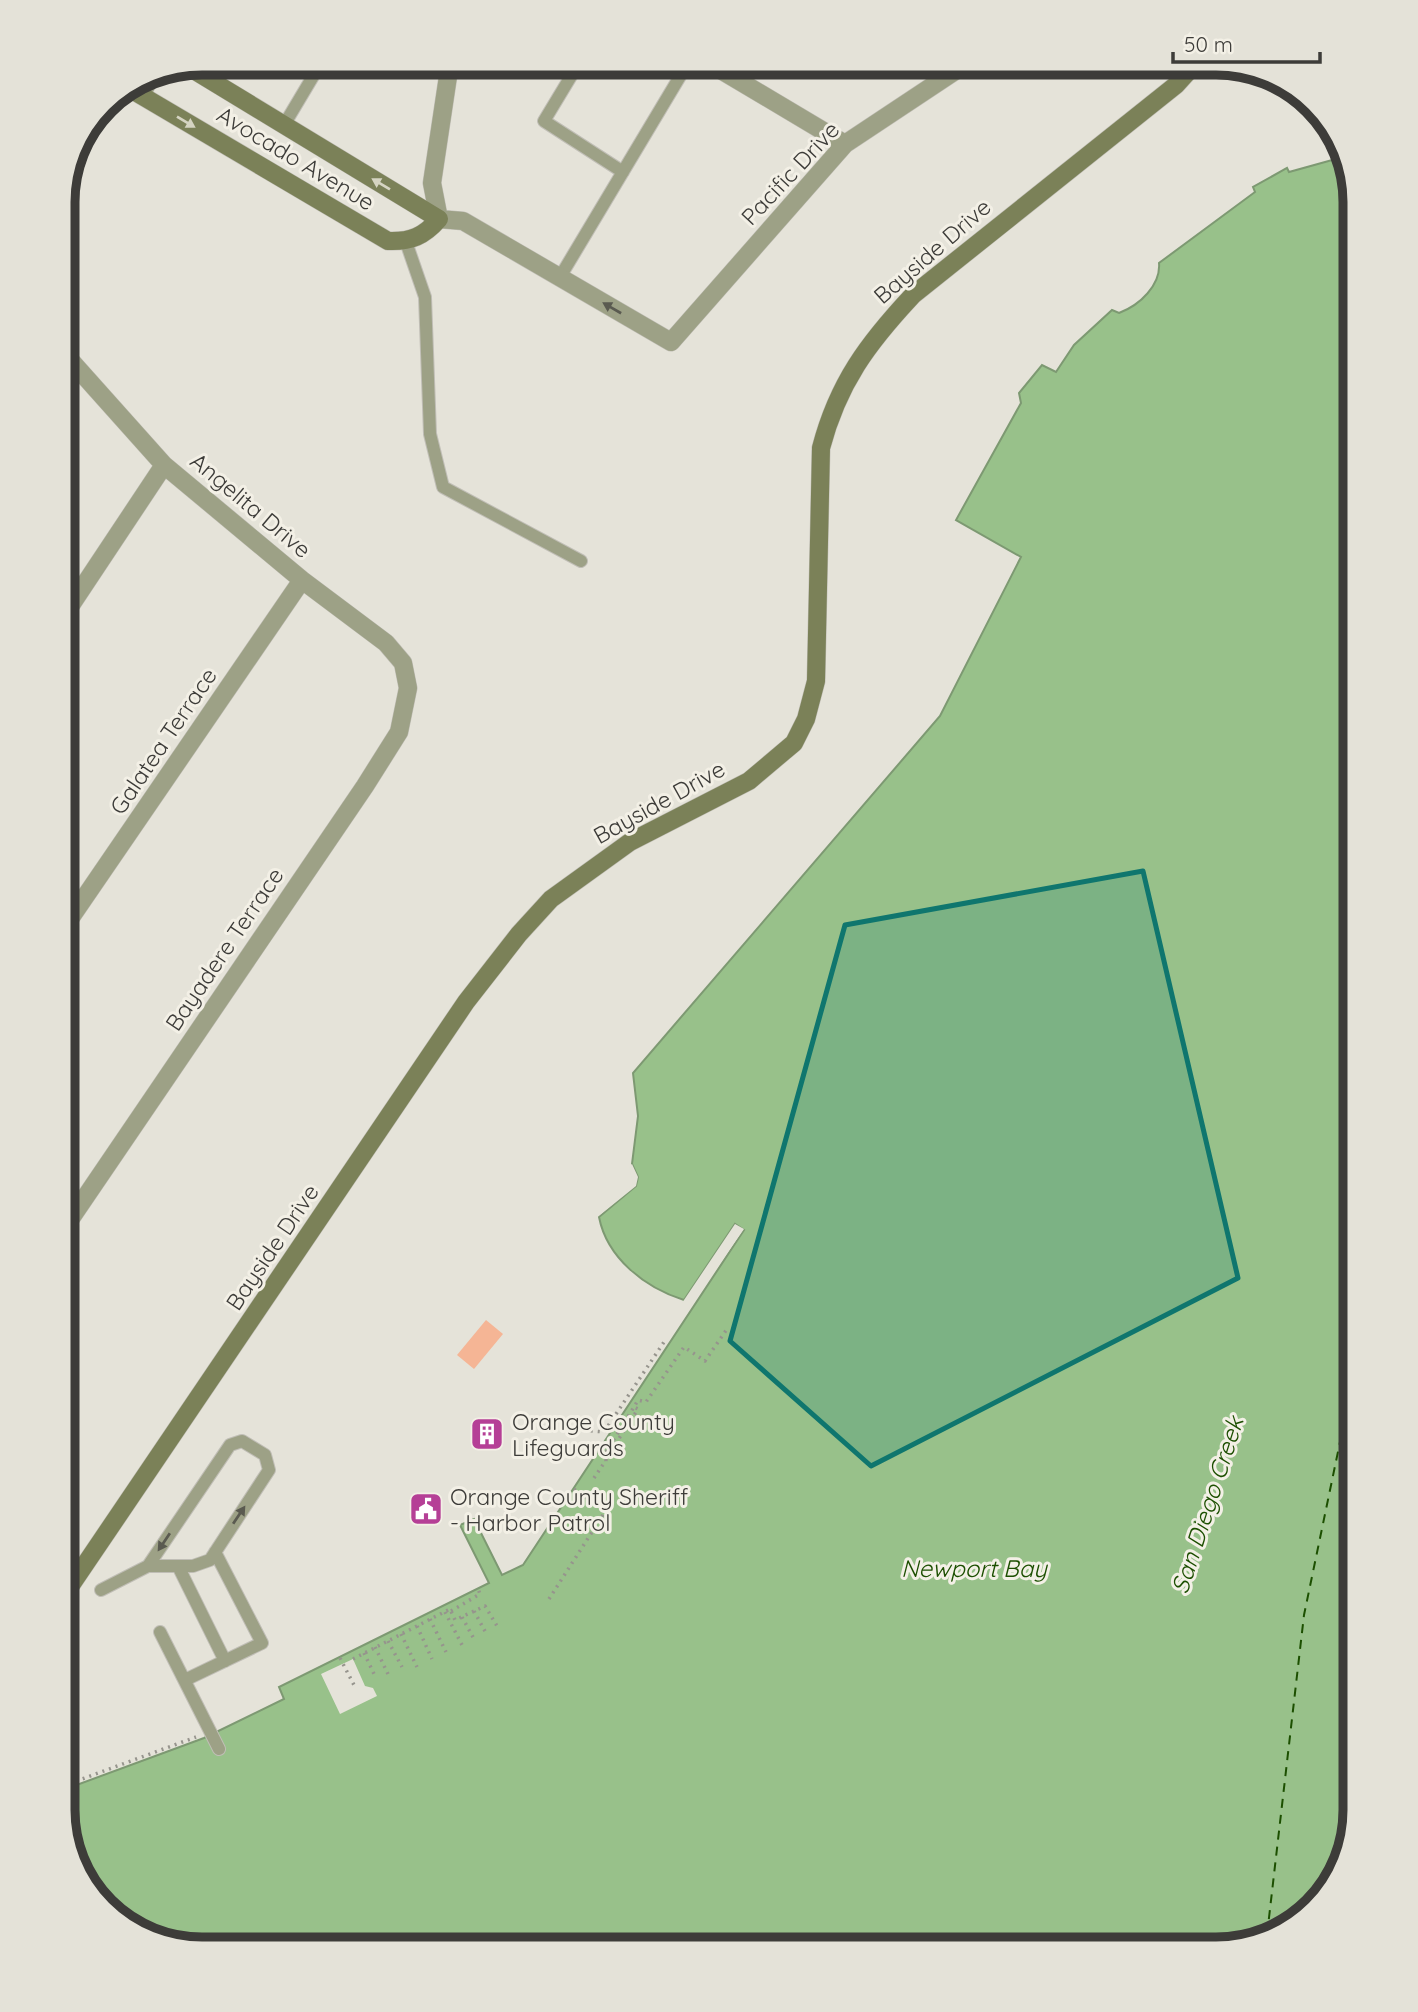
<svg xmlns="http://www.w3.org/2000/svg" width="1418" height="2012" viewBox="0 0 1418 2012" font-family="Quicksand,sans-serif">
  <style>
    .pitch { fill: #f5b595 }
    .water { fill: #98c18a; stroke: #7d9972; stroke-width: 2 }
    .pier { fill: #e5e3d9 }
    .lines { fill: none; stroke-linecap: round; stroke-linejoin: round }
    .ferry { stroke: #1c4f00; stroke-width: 2; stroke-dasharray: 9 7; stroke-linecap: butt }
    .lane-casing { stroke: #c0beb6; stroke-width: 14 }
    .street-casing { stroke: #c0beb6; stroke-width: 19 }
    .secondary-casing { stroke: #c0beb6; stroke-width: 19 }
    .path { stroke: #96948d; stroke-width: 3.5; stroke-dasharray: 2 5; stroke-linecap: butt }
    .lane { stroke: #9da186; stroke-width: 12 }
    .street { stroke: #9da186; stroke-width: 18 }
    .secondary { stroke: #7b8158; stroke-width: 18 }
    .oneway { fill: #d5d4c2 }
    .oneway2 { fill: #5a5a50 }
    .marked { fill: #0f766e; fill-opacity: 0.2; stroke: #0f766e; stroke-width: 5; stroke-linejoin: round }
    .labels { text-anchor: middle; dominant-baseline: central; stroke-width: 6; stroke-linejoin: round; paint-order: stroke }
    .street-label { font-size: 23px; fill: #3d3c39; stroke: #f3f0e6 }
    .poi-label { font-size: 23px; fill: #3d3c39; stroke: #f3f0e6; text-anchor: start }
    .water-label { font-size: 24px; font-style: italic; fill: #1c4f00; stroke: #f3f0e6 }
    .rim { fill: none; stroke: #3d3c39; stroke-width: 9 }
  </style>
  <rect width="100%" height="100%" fill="#e5e3d9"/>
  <!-- pitch -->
  <path class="pitch" d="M 486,1320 L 503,1334 L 474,1369 L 457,1355 Z"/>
  <!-- water -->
  <path class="water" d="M 1343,157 L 1355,202 L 1355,1810 L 1337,1879 L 1286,1930 L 1216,1949 L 193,1949 L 132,1930 L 82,1880 L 63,1810 L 63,1790 L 204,1738 L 284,1699 L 279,1687 L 489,1583 L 460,1525 L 474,1519 L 502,1575 L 523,1565 L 744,1230 L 735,1224 L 684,1300 C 645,1288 607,1258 599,1217 L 636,1186 L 638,1177 L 632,1164 L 638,1116 L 633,1073 L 940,716 L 1021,557 L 956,520 L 1021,403 L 1019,393 L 1042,365 L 1056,372 L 1074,345 L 1112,310 L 1119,313 C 1140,305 1161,285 1159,263 L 1255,192 L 1253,187 L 1287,168 L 1289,172 Z"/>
  <!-- pier -->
  <path class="pier" d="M 632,1164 L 638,1177 L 636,1186 L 595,1219 L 596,1215 L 633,1184 L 629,1166 Z
    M 735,1224 L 744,1229 L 674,1330 L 739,1230 L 736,1229 L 687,1302 L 682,1303 Z
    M 353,1659 L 365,1686 L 373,1688 L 377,1696 L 340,1714 L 321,1674 Z"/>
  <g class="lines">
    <!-- ferry -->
    <path class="ferry" d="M 1267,1935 L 1304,1615 L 1355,1370"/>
    <defs>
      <path id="lane" d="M 579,63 L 544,121 L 623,172
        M 734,78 L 743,63
        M 284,125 L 321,63
        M 406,242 L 425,297 L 430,434 L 443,487 L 581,561
        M 560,277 L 688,63
        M 178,1566 L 225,1661
        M 101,1590 L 148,1566 L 193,1566 L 210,1560 L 269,1470 L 265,1455 L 242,1441 L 230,1445 L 148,1566
        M 160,1632 L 219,1749
        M 185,1680 L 262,1643 L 215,1552"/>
      <path id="street" d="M 450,63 L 432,183 L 439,219 L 463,221 L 671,342 L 845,144 L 967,63
        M 709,63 L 845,144
        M 141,95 L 153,73
        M 63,617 L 164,465
        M 63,929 L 302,580
        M 63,1230 L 365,786 L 399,732 L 408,688 L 403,663 L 386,643 L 302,580 L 164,465 L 63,352"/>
      <path id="secondary" d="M 127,87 L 388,241 C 411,242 424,236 439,219 L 187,66
        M 63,1597 L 466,1002 L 519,934 L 551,899 L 630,842 L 749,781 L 794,743 L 806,719 L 816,681 L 821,448 C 838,383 868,343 913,295 L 1176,85 L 1196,63"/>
    </defs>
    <!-- lane casing -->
    <use href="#lane" class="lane-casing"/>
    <!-- street casing -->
    <use href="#street" class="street-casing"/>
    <!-- secondary casing -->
    <use href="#secondary" class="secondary-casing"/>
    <!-- path -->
    <path class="path" d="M 542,1426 L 604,1432 L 666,1339
      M 606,1452 L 634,1407
      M 594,1478 L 606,1460 L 602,1458 L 606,1452 L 609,1454 L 638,1409 L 634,1407 L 638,1400 L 646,1402 L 684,1347 L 705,1361 L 727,1329
      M 574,1489 L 604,1510
      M 549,1599 L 610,1504
      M 451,1611 L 480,1594 L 478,1589
      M 474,1611 L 486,1633
      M 445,1612 L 462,1645
      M 462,1617 L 474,1639
      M 430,1619 L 446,1652
      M 417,1626 L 432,1659
      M 401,1634 L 417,1667
      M 388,1641 L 402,1667
      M 375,1647 L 388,1674
      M 364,1653 L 375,1676
      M 340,1658 L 355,1687
      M 353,1659 L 450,1609 L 455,1620 L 485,1606 L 497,1626
      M 63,1786 L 196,1737"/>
    <!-- lane -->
    <use href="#lane" class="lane"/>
    <!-- street -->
    <use href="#street" class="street"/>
    <!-- secondary -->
    <use href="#secondary" class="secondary"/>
  </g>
  <!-- one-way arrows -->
  <defs><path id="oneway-solid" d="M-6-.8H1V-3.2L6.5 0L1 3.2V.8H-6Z" transform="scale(1.75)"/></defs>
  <g class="oneway">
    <use href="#oneway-solid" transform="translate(186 122) rotate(31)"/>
    <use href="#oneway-solid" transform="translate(381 184) rotate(-149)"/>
  </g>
  <g class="oneway2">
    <use href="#oneway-solid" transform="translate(612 308) rotate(-150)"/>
    <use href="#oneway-solid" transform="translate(239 1515) rotate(-56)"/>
    <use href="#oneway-solid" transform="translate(164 1542) rotate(124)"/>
  </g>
  <!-- marked area -->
  <path class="marked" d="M 1143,871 L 1238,1278 L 871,1466 L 730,1341 L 845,925 Z"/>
  <!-- icons -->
  <defs>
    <symbol id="building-square" viewBox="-11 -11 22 22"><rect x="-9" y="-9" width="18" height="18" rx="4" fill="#b53f96" stroke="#f3f0e6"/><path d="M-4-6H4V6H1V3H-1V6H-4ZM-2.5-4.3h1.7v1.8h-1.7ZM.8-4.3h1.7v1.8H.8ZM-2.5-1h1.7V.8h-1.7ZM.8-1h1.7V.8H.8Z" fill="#fff"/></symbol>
    <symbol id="civic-square" viewBox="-11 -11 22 22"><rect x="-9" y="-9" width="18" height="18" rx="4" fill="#b53f96" stroke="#f3f0e6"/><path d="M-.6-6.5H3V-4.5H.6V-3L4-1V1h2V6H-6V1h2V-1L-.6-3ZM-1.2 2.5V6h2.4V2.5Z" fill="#fff"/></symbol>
  </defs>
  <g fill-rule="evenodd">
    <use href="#building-square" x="468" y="1415" width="38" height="38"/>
    <use href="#civic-square" x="407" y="1490" width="38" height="38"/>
  </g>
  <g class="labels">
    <!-- street labels -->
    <g class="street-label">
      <text transform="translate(296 158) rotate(31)">Avocado Avenue</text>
      <text transform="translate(790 173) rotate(-47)">Pacific Drive</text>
      <text transform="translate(932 251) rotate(-41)">Bayside Drive</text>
      <text transform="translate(251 505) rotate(40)">Angelita Drive</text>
      <text transform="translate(163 741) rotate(-56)">Galatea Terrace</text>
      <text transform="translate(659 802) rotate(-29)">Bayside Drive</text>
      <text transform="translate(224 949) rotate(-56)">Bayadere Terrace</text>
      <text transform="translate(272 1247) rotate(-56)">Bayside Drive</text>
    </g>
    <!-- poi labels -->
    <g class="poi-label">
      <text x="512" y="1421">Orange County<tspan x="512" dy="26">Lifeguards</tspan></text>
      <text x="450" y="1496">Orange County Sheriff<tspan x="450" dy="26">- Harbor Patrol</tspan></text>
    </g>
    <!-- water labels -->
    <g class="water-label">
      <text transform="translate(1207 1505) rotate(-72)">San Diego Creek</text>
      <text x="974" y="1568">Newport Bay</text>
    </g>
  </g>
  <!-- crop -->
  <path d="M0 0H1418V2012H0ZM202 75H1216A127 127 0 0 1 1343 202V1810A127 127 0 0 1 1216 1937H202A127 127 0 0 1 75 1810V202A127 127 0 0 1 202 75Z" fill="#e4e2d8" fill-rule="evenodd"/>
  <path class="rim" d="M202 75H1216A127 127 0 0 1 1343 202V1810A127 127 0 0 1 1216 1937H202A127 127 0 0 1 75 1810V202A127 127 0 0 1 202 75Z"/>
  <!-- scale -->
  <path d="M1173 52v10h147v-10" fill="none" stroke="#3d3c39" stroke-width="3.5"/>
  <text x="1184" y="52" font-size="21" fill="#3d3c39" stroke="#f3f0e6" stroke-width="5" paint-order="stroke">50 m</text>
</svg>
